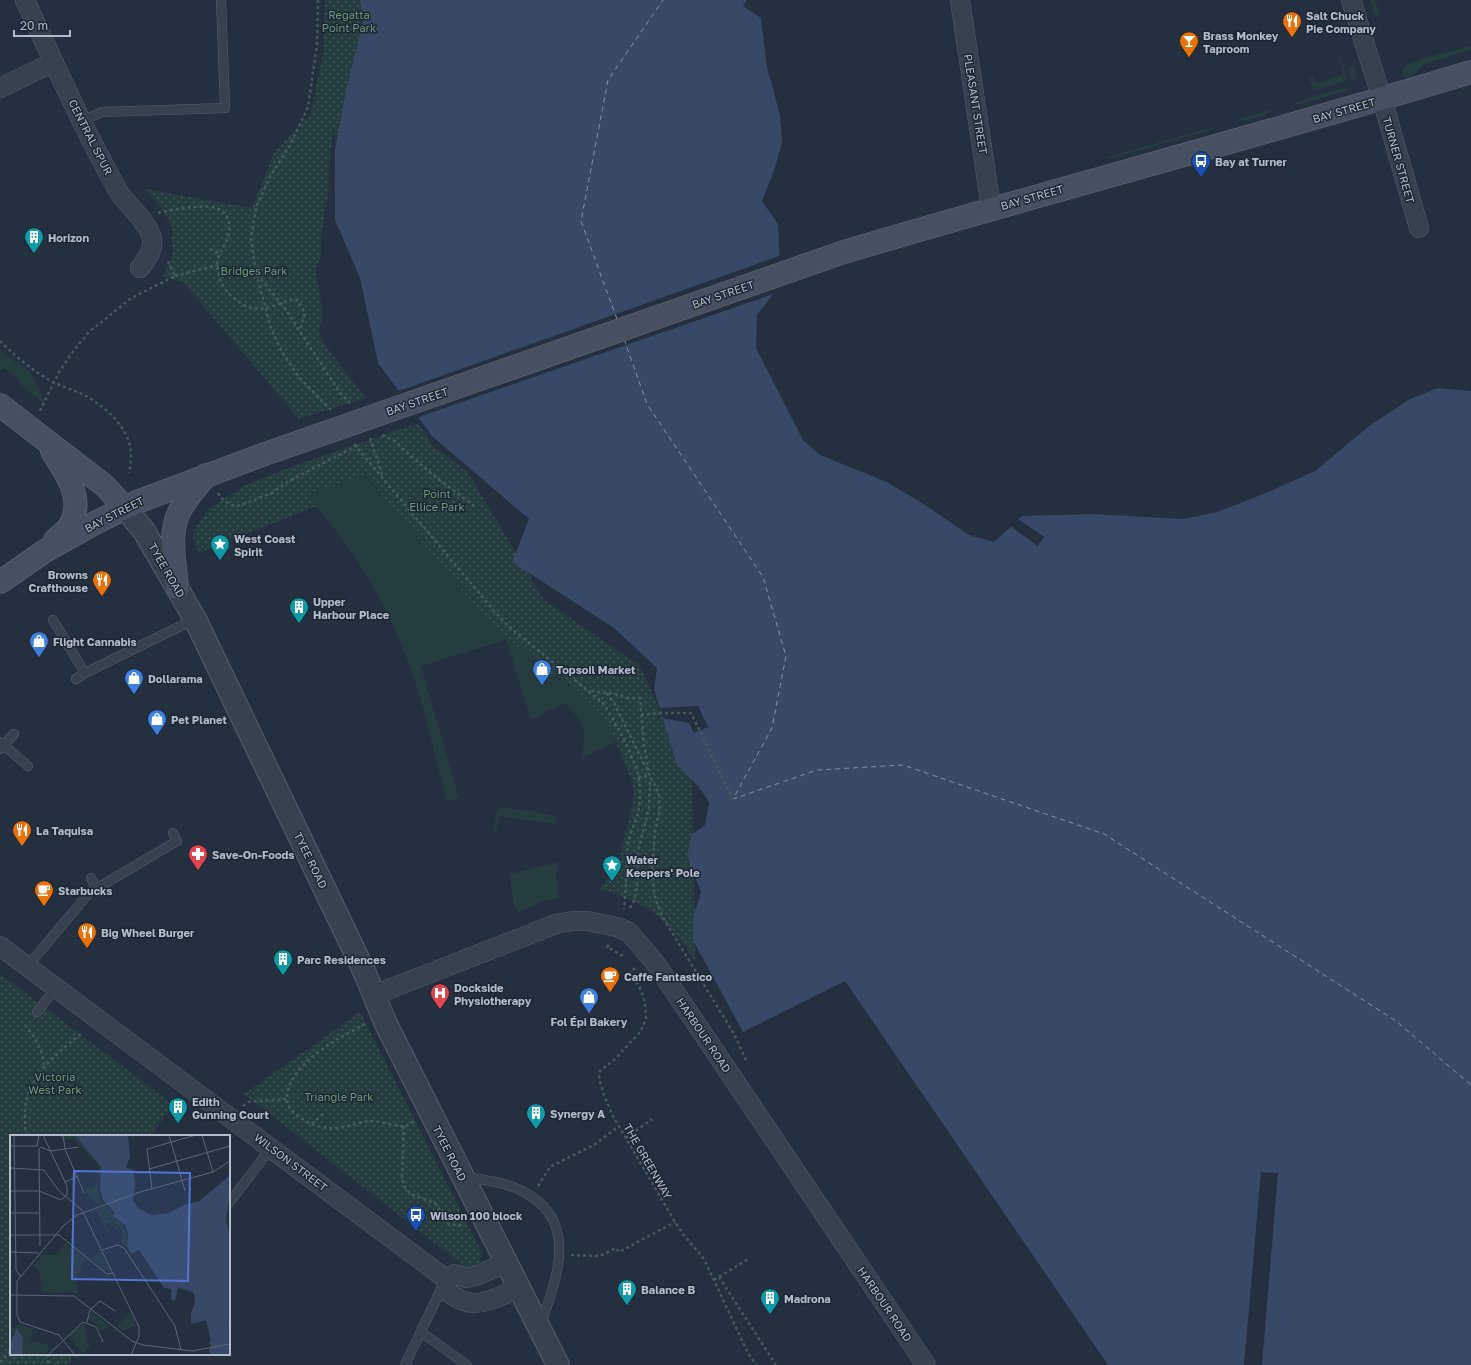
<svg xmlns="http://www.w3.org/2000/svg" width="1471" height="1365" viewBox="0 0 1471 1365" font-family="'Golos Text',sans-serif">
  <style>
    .green { fill: #263d40 }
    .park { fill: url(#park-dots) }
    .water { fill: #374967 }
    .pier { fill: #242f3f }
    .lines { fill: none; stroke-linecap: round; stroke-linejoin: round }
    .ferry { stroke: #7b91b2; stroke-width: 1; stroke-dasharray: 5 4; stroke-linecap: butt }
    .service-casing { stroke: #565f6d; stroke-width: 10 }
    .minor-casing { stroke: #565f6d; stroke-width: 20 }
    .tertiary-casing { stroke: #565f6d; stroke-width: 24 }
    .secondary-casing { stroke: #565f6d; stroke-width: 24 }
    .path { stroke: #445a5d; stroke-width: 2.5; stroke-dasharray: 3 3; stroke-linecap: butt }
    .service { stroke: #38414f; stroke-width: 9 }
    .minor { stroke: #38414f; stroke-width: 19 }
    .tertiary { stroke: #38414f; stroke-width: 22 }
    .secondary { stroke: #465062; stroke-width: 22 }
    .secondary-bridge-casing { stroke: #565f6d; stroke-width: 24; stroke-linecap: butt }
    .secondary-bridge { stroke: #465062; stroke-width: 22 }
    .labels { text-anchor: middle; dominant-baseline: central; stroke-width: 3; stroke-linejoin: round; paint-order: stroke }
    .park-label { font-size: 11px; fill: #6a9c77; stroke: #1d2634 }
    .poi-label { font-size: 11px; font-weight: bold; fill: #b4bcca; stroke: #1d2634; text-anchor: start }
    .street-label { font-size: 11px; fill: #b4bcca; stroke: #1d2634 }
    .inset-river { fill: none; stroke: #374967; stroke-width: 2 }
    .inset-road { fill: none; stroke: #5e6777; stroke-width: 1 }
    .view { fill: #5274d3; fill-opacity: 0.15; stroke: #5274d3; stroke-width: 2 }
    .inset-edge { fill: none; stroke: #b4bcca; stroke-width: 2 }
  </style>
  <defs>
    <pattern id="park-dots" width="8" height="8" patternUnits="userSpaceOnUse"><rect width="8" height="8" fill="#263d40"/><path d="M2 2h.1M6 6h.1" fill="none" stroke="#43575a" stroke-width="1.8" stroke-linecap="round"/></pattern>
  </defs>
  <rect width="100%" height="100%" fill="#242f3f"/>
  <!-- green -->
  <path class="green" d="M 1370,0 L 1375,0 L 1380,15 L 1375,15 Z
    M 1471,46 L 1471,50 L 1424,64 L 1413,75 L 1405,78 C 1403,75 1401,73 1403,69 C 1407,61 1460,49 1471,46 Z
    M 1339,53 L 1347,78 L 1346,81 L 1313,91 L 1309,78 L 1313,77 L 1316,81 L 1320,83 L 1342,75 L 1343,70 L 1338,54 Z
    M 1352,66 L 1355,68 L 1357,79 L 1351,80 L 1348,68 Z
    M 1347,87 L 1348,90 L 1298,105 L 1293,103 Z
    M 1273,109 C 1268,116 1245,122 1237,120 Z
    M 1217,126 L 1214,129 L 1110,159 L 1108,157 Z
    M 0,349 C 8,358 19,363 28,371 C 38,380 38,391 45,401 L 43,404 L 35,396 L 18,383 L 19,380 L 5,368 L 0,370 Z
    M 364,475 L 490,624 L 580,694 L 597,709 L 611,731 L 616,742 L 582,758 C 586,727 586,726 565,703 L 531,720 L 506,640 L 421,666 L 459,798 L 447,801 C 434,753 424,703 406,656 C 383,596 349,542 306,495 Z
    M 500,807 L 538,812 L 557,817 L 555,824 L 499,816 L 497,830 L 494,831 L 496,813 Z
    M 558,862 L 556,874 L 559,898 L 541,902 L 518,913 L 513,901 L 510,874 Z"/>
  <!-- park -->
  <path class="park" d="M 325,0 L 360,0 L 363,22 L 346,90 L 335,150 L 335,128 L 330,150 L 328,197 L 321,235 L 321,256 L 316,269 L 322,309 L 322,320 L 319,331 L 320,336 L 328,349 L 366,398 L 299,419 L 183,282 L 163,277 L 171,259 L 173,250 L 171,237 L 173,235 C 170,216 157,203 145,189 L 252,208 L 274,153 L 311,113 L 323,52 Z
    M 418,423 L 434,447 L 467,471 L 544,600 L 640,666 L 693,785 L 695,961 C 686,948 678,934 667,924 C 648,905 624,896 599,889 L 620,864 L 622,847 L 631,813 L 634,793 L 630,776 L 611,731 L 597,709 L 580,694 L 490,624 L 365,475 L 306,495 L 316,506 L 199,553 L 193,537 L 193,532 L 209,508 L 248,484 L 299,464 Z
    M 0,974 L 174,1105 L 150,1136 L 11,1136 L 11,1354 L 71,1354 L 71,1365 L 0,1365 Z
    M 360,1012 L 481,1251 L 482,1255 L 479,1263 L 472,1267 L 464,1266 L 244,1094 Z"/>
  <!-- water -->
  <path class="water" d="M 360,0 L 747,0 L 743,6 L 761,18 L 767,67 L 780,115 L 782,143 L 774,171 L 762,201 L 778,224 L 779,247 L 782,283 L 757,315 L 756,348 L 803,440 L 820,455 L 887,482 L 925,505 L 969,535 L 994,542 L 1022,516 L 1092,514 L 1183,519 L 1217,512 L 1266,493 L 1315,471 L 1369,426 L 1410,399 L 1438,388 L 1471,391 L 1471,1365 L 1108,1365 L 845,981 L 743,1032 L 693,940 L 693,917 L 701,892 L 687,856 L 692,834 L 705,825 L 709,802 L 699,787 L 677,765 L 654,689 L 657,668 L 614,628 L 512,562 L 529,519 L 432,436 L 378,363 L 360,278 L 335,220 L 335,150 L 346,90 L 363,22 Z"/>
  <!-- pier -->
  <path class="pier" d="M 782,255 L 784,284 L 776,293 L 416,418 L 396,392 Z
    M 1018,519 L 1044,537 L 1038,546 L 1010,526 Z
    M 698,706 L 708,727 L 694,733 L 689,723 L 663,718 L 660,708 Z
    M 1261,1172 L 1278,1173 L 1262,1365 L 1244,1365 Z"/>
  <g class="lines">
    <!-- ferry -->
    <path class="ferry" d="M 617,319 L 581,221 L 608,80 L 663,0
      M 624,339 L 647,404 L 763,577 L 786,656 L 772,728 L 733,799 L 817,770 L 903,765 L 1104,834 L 1396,1021 L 1471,1085"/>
    <defs>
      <path id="service" d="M 82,121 L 102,112 L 225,108 L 221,0
        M 53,620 L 85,673
        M 76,679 L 85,673 L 195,619
        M 0,742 L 28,766
        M 0,749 L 14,734
        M 91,878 L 96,888
        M 27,967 L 89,893 L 177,841 L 173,833
        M 37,1012 L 55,989
        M 465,1177 C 484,1180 505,1182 522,1191 C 580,1220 557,1277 541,1324
        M 229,1203 L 271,1148
        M 421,1332 L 467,1365
        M 405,1365 L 443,1285"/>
      <path id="minor" d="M 25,0 C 54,63 83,128 117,189 C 126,205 144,217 151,235 C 156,247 147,259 140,268
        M 960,0 L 991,208
        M 1351,0 L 1382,99 L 1419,228
        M 0,88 L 54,62
        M 0,946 L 446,1279 L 447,1292 C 455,1297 464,1303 474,1303 C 489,1303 505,1294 519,1288
        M 374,995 L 556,924 L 573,921 L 587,921 L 617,927 L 629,932 L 656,964 L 926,1365
        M 446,1279 L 455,1274 L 466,1278 L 478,1275 L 506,1263"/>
      <path id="tertiary" d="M 125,508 L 144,531 L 195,619 L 365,973 L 385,1022 L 558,1365"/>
      <path id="secondary" d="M 844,252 C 1053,190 1263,135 1471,72
        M 0,405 L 105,486 L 125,508
        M 52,451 C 66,473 86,500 69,527 C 65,532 60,536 55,540
        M 0,582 L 45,551 L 97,522 L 137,502 L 262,455
        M 177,588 C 175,561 167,531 182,507 C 188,496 198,486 206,475"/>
    </defs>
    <!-- service casing -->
    <use href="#service" class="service-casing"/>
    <!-- minor casing -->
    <use href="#minor" class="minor-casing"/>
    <!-- tertiary casing -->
    <use href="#tertiary" class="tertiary-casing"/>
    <!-- secondary casing -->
    <use href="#secondary" class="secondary-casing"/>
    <!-- path -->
    <path class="path" d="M 318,0 L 317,44 L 308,107 L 289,147 L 269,178 L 256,208 L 251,238 L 256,273 L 271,328 L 281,350 L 298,376 L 331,410
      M 158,213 C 165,211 173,210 180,209 C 200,206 233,200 229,232 C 228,242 221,249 218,258 C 215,272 222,290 234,298 C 239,302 246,308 253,308 C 267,311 281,302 295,299 L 298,301 L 305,313 L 300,330
      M 210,249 L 220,254
      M 257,275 L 282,304 L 340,393 L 350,403
      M 175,276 L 218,265
      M 0,341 C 12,354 37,374 53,382 C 63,387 74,390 84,395 C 102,404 123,423 129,442 C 132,452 131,463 129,473
      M 40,411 L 59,372 L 74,350 L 89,332 L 130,299 L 175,276 L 167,260
      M 382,435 L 393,440 L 433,475 L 474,506
      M 370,438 L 383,477
      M 354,444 L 494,611 L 507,625 L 603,703 C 615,722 627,744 635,765 C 641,778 641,799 638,813 C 636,822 631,830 629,839 C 625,861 627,887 624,909
      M 218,493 L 224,501 L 235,506 L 241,505 L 272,493 L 289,481 L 360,444
      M 541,682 L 558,666
      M 591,691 L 615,694 L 627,698 L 640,698 L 644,744 L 649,773
      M 607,693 L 614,703 L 659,794 L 660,810 L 655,829 L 652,875 L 655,897 L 662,916 L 734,1034 L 747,1062
      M 641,715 L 661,713 L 691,713 L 733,799
      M 638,777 L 650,776
      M 630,908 L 634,901 L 637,888 L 638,851 L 649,808 L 650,778
      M 609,945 L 607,947 L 623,956
      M 635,968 L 630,972 L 640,988 L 645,1002 L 646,1018 L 641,1031 L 614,1060 L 600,1071 L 599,1078 L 604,1095 L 613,1116 L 675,1222 L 683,1234 L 704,1259 L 748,1353 L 756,1365
      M 365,1024 C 339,1038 295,1060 288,1091 C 286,1099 287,1105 292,1111 C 301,1120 315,1127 327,1128 C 342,1130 355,1123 369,1121 C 379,1120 399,1128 406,1126 C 408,1125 411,1123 414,1121
      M 25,1025 C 34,1036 44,1052 44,1067
      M 243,1106 L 248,1102 L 286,1099
      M 312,1124 L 324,1113
      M 404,1126 L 402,1178 C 405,1198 421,1196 436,1204 C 448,1222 439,1226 465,1225
      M 26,1136 C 25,1125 24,1113 26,1102 C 33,1071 60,1051 83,1032
      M 626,1138 L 652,1119
      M 538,1186 L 550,1167 L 594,1145 L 619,1126
      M 571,1255 L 600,1256 L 616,1248 L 619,1252 L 675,1222
      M 719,1277 L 776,1365
      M 714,1280 L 750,1258
      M 48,1354 L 48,1365
      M 0,1362 L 11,1350"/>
    <!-- service -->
    <use href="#service" class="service"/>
    <!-- minor -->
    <use href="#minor" class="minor"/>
    <!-- tertiary -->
    <use href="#tertiary" class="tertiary"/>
    <!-- secondary -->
    <use href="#secondary" class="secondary"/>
    <defs>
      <path id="secondary-bridge" d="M 262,455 L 844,252"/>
    </defs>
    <!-- secondary-bridge casing -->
    <use href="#secondary-bridge" class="secondary-bridge-casing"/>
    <!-- secondary-bridge -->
    <use href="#secondary-bridge" class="secondary-bridge"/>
  </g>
  <!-- icons -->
  <defs>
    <symbol id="restaurant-pin" viewBox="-11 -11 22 30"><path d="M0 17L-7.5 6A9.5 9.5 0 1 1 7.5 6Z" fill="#e8710a" stroke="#1d2634"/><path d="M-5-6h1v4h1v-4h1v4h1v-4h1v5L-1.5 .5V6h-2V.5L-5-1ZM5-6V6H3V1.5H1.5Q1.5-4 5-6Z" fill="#fff"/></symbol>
    <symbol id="bar-pin" viewBox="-11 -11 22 30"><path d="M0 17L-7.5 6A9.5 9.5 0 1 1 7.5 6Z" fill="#e8710a" stroke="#1d2634"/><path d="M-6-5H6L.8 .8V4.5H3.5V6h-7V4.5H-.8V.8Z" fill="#fff"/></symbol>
    <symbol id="bus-pin" viewBox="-11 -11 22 30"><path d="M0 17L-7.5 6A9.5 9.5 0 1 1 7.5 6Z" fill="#1a4fb4" stroke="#1d2634"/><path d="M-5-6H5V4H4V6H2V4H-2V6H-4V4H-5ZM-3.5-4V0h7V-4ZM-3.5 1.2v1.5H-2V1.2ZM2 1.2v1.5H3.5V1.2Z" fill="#fff"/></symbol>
    <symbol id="building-pin" viewBox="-11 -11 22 30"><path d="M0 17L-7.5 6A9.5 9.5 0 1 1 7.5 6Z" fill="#0f9aa8" stroke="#1d2634"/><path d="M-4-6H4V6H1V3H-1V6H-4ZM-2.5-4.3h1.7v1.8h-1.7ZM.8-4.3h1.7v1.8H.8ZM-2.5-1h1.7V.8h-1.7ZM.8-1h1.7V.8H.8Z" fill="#fff"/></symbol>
    <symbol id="sight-pin" viewBox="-11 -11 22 30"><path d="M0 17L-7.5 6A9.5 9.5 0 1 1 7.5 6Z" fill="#0f9aa8" stroke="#1d2634"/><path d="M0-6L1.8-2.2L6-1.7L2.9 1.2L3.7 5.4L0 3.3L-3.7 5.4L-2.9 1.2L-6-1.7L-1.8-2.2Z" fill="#fff"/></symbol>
    <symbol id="shop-pin" viewBox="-11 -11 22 30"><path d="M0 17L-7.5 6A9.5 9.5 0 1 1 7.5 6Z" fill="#3f7fe0" stroke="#1d2634"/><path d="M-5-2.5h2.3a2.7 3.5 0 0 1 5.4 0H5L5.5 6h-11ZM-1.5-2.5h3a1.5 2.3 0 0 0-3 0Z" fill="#fff"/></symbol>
    <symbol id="pharmacy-pin" viewBox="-11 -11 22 30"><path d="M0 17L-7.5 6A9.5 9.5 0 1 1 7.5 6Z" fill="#e0444e" stroke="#1d2634"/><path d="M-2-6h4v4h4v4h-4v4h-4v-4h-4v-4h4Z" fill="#fff"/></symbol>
    <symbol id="cafe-pin" viewBox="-11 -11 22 30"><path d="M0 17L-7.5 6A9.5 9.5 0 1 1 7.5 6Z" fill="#e8710a" stroke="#1d2634"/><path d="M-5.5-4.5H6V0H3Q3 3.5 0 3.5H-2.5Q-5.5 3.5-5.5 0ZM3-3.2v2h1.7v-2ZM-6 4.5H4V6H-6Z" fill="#fff"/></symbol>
    <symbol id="hospital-pin" viewBox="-11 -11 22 30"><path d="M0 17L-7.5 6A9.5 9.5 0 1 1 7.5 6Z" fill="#e0444e" stroke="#1d2634"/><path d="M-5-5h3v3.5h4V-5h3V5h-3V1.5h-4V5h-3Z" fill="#fff"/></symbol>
  </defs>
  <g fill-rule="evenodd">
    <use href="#restaurant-pin" x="1281" y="10" width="22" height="30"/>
    <use href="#bar-pin" x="1178" y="30" width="22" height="30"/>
    <use href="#bus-pin" x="1190" y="150" width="22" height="30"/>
    <use href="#building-pin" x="23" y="226" width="22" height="30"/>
    <use href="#sight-pin" x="209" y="533" width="22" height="30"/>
    <use href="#restaurant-pin" x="91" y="569" width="22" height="30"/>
    <use href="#building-pin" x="288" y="596" width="22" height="30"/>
    <use href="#shop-pin" x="28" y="630" width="22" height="30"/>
    <use href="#shop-pin" x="531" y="658" width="22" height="30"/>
    <use href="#shop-pin" x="123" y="667" width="22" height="30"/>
    <use href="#shop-pin" x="146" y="708" width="22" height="30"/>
    <use href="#restaurant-pin" x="11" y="819" width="22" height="30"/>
    <use href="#pharmacy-pin" x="187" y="843" width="22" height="30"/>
    <use href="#sight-pin" x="601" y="854" width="22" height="30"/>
    <use href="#cafe-pin" x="33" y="879" width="22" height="30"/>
    <use href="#restaurant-pin" x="76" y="921" width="22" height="30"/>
    <use href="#building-pin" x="272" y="948" width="22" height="30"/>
    <use href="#cafe-pin" x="599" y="965" width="22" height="30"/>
    <use href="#hospital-pin" x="429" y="982" width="22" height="30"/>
    <use href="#shop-pin" x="578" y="986" width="22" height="30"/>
    <use href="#building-pin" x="167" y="1096" width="22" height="30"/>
    <use href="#building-pin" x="525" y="1102" width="22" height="30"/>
    <use href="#bus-pin" x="405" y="1204" width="22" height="30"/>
    <use href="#building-pin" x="616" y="1278" width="22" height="30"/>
    <use href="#building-pin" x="759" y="1287" width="22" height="30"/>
  </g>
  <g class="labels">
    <!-- park labels -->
    <g class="park-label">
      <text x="349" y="14">Regatta<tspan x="349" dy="13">Point Park</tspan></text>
      <text x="254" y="270">Bridges Park</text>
      <text x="437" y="493">Point<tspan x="437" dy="13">Ellice Park</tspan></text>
      <text x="55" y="1076">Victoria<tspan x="55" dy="13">West Park</tspan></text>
      <text x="339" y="1096">Triangle Park</text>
    </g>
    <!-- poi labels -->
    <g class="poi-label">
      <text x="1306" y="15">Salt Chuck<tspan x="1306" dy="13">Pie Company</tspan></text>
      <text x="1203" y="35">Brass Monkey<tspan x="1203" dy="13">Taproom</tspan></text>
      <text x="1215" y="161">Bay at Turner</text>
      <text x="48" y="237">Horizon</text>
      <text x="234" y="538">West Coast<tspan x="234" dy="13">Spirit</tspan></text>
      <text x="88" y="574" text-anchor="end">Browns<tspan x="88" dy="13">Crafthouse</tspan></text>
      <text x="313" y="601">Upper<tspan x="313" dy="13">Harbour Place</tspan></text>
      <text x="53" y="641">Flight Cannabis</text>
      <text x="556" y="669">Topsoil Market</text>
      <text x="148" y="678">Dollarama</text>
      <text x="171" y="719">Pet Planet</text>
      <text x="36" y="830">La Taquisa</text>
      <text x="212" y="854">Save-On-Foods</text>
      <text x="626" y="859">Water<tspan x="626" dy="13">Keepers' Pole</tspan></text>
      <text x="58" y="890">Starbucks</text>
      <text x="101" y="932">Big Wheel Burger</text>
      <text x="297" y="959">Parc Residences</text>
      <text x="624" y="976">Caffe Fantastico</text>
      <text x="454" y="987">Dockside<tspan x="454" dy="13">Physiotherapy</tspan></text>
      <text x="589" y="1021" text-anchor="middle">Fol Épi Bakery</text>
      <text x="192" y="1101">Edith<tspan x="192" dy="13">Gunning Court</tspan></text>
      <text x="550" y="1113">Synergy A</text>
      <text x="430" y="1215">Wilson 100 block</text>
      <text x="641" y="1289">Balance B</text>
      <text x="784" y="1298">Madrona</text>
    </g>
    <!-- street labels -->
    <g class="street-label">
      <text transform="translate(976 104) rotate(81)">PLEASANT STREET</text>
      <text transform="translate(1344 110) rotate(-16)">BAY STREET</text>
      <text transform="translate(91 137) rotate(63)">CENTRAL SPUR</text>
      <text transform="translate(1399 160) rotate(74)">TURNER STREET</text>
      <text transform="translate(1032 197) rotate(-16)">BAY STREET</text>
      <text transform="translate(723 294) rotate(-19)">BAY STREET</text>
      <text transform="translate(417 401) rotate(-19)">BAY STREET</text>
      <text transform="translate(114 514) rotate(-27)">BAY STREET</text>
      <text transform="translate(167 570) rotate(60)">TYEE ROAD</text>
      <text transform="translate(311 860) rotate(64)">TYEE ROAD</text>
      <text transform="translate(704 1035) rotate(56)">HARBOUR ROAD</text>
      <text transform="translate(450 1153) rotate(63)">TYEE ROAD</text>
      <text transform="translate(648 1161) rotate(60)">THE GREENWAY</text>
      <text transform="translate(291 1162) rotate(37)">WILSON STREET</text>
      <text transform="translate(885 1304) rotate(56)">HARBOUR ROAD</text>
    </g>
  </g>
  <!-- overview -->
  <g transform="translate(10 1135)">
    <rect width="220" height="220" fill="#242f3f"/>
    <path d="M 92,74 L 102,86 L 111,96 L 105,94 L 103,87 L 96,89 L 98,100 L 87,76 Z" fill="#263d40"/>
    <path d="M 50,0 L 65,0 L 73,9 L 78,8 L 77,13 L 91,32 L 88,58 L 92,68 L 87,70 L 76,58 L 75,51 L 83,53 L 88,45 L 89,33 L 84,25 L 63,4 L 56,5 L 51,4 ZM 96,70 L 106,84 L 113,90 L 117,99 L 117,113 L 110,107 L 113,100 L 110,93 L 92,74 L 79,80 L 80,77 ZM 55,108 L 76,124 L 69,132 L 73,135 L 67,141 L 68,160 L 62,157 L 31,158 L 30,136 L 23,131 L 33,120 L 46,120 ZM 91,116 L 100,135 L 99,137 L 81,123 ZM 81,176 L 100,192 L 91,196 L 86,189 L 79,185 ZM 120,177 L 126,190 L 114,196 L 107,191 ZM 9,189 L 23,194 L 20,206 L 37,209 L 39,214 L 35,220 L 12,220 L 11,199 L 4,197 L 0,209 L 0,195 ZM 77,189 L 75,197 L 80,211 L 73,219 L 59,201 L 70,191 Z" fill="#263d40"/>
    <path d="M 65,0 L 118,0 L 120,22 L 116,33 L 123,34 L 125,49 L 123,65 L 128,73 L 141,80 L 159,78 L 174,70 L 189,66 L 219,41 L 220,34 L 220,59 L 216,84 L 220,104 L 220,220 L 202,220 L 199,217 L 201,209 L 198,208 L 201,206 L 196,185 L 182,189 L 181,187 L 181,177 L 185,169 L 184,158 L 168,152 L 165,166 L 161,165 L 161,154 L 154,153 L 129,115 L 121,119 L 117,111 L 118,100 L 115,90 L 103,81 L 105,78 L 93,65 L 90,54 L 91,32 ZM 7,193 L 13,204 L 12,220 L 0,220 L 0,209 Z" fill="#374967"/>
    <path class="inset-river" d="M 96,0 L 106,34 L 116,37 L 109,54 L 125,89 L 120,100 L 134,98 L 150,103 L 190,135 L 204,157 L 209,180 L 218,187 L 209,190 L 211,209"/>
    <path class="inset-road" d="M 4,0 L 6,135 L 11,142M 53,0 L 55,14 L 74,58M 159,0 L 175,56M 192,0 L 203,37M 0,11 L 27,11 L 29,0M 41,16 L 69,12M 0,33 L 34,35 L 49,56 L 73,76M 139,34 L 220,11M 55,47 L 68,41M 142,54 L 137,14 L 186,0M 0,56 L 29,56 L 51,65 L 57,60 L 57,51 L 33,0M 73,77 L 129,192 L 129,201 L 121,220M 0,78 L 29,78M 0,100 L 49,100 L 97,139 L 103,138M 30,111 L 29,14 L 31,12 L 40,16M 92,115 L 108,110 L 114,113 L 165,191 L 171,215M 0,117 L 29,118M 0,160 L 64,161 L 122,206 L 133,210 L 182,216 L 220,209M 7,161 L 7,180 L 10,187 L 49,200 L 65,220M 7,161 L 7,146 L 54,90 L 67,80 L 130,57 L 203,37 L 220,26M 77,187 L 80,175 L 90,166 L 105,176M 38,220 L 73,187 L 86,192 L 93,207"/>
    <path class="view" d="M 64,36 L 180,38 L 178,146 L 62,144 Z"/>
    <rect width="220" height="220" class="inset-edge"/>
  </g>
  <!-- scale -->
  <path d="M14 30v6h56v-6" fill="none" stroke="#b4bcca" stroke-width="2"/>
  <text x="20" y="30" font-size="12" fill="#b4bcca" stroke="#1d2634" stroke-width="3" paint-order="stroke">20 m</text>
</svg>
